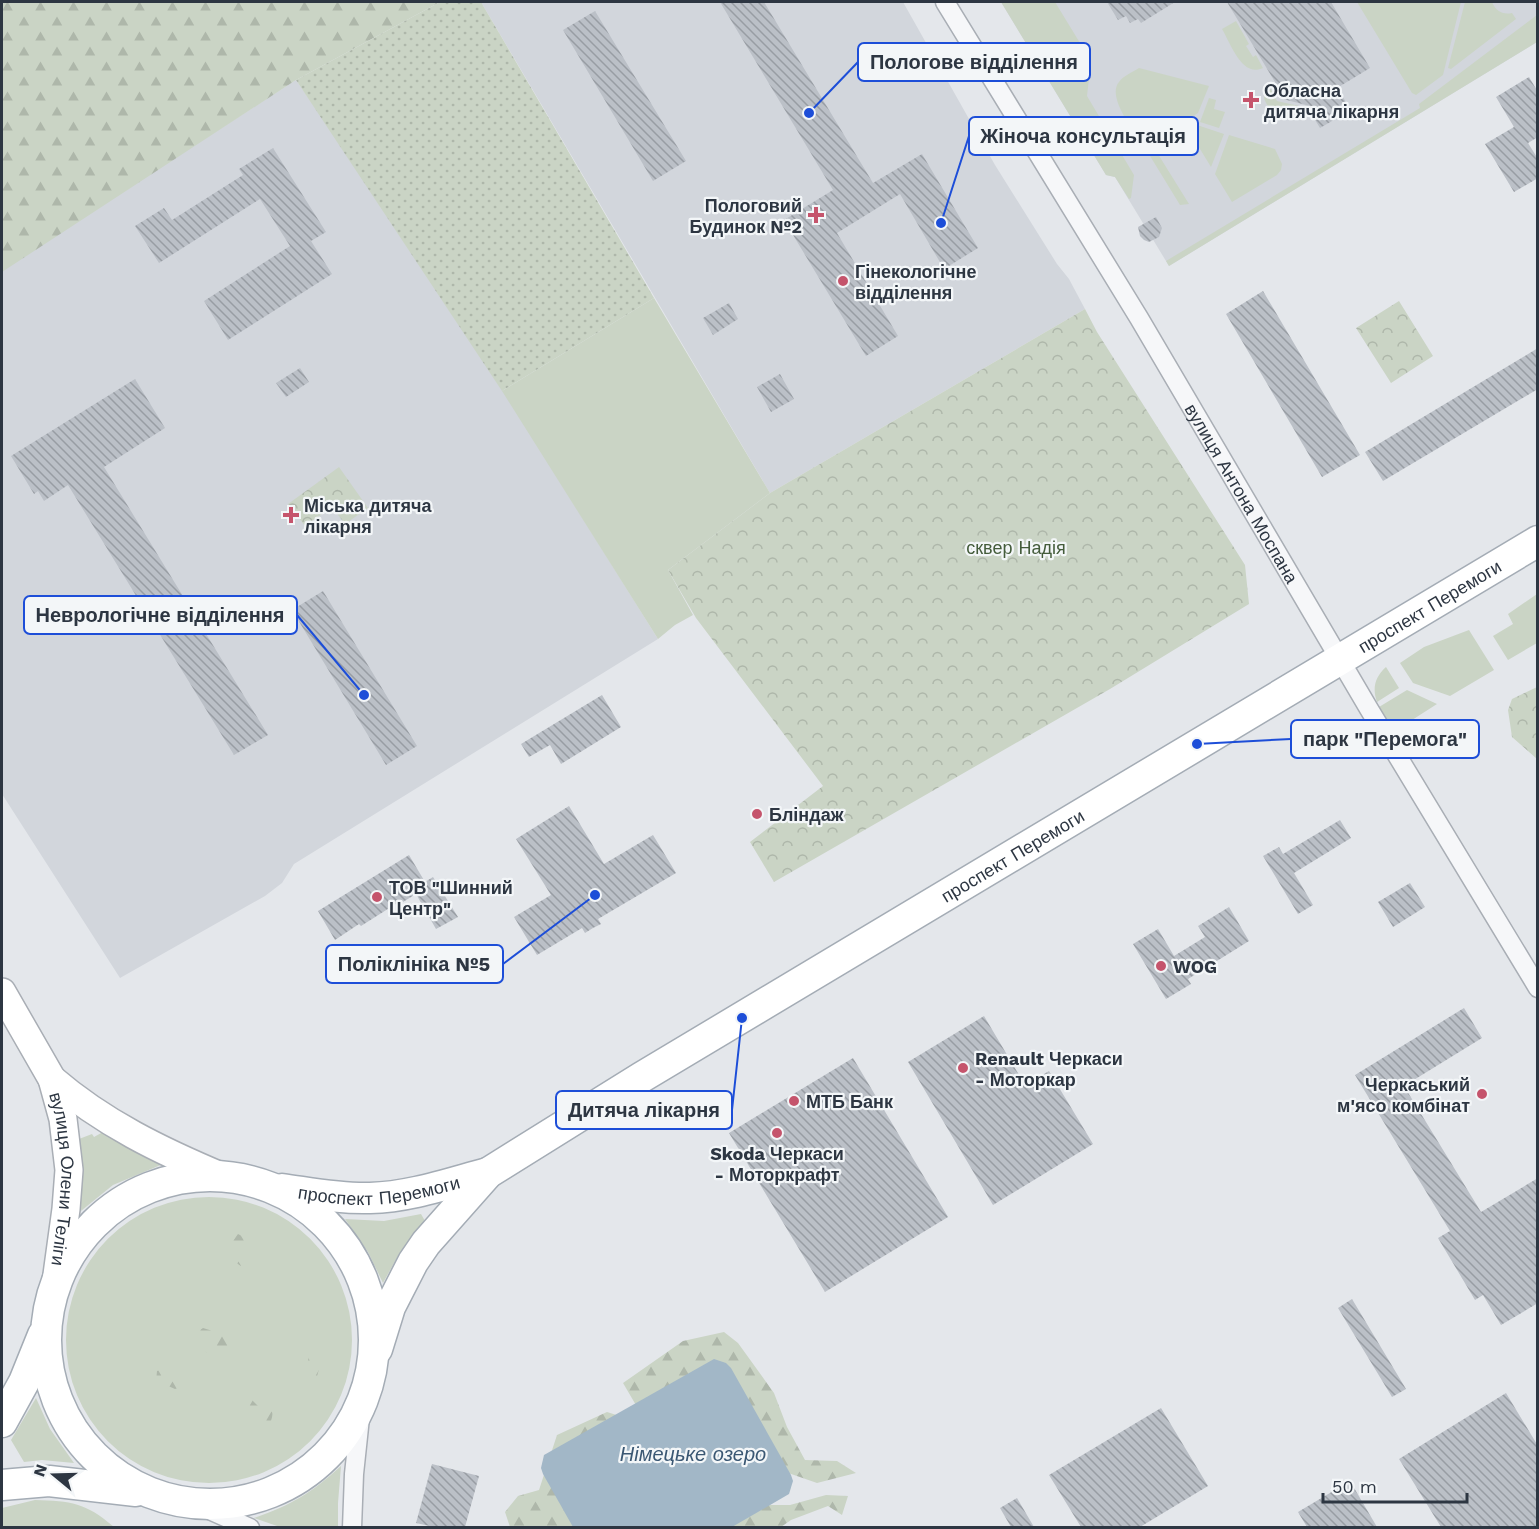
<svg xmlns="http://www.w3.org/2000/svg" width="1539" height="1529" viewBox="0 0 1539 1529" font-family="'Work Sans',sans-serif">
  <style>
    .built { fill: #d2d6dc }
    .grass { fill: #cad4c5 }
    .forest { fill: url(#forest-firs) }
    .park { fill: url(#park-crowns) }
    .garden { fill: url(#garden-dots) }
    .water { fill: #a2b7c7 }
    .building { fill: url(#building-back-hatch) }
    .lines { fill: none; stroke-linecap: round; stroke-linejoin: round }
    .street-casing { stroke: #a9aeb5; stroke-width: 21 }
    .secondary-casing { stroke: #a9aeb5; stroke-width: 30 }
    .primary-casing { stroke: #a4acb5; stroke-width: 33 }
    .street { stroke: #f6f7f9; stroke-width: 18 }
    .secondary { stroke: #fff; stroke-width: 27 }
    .primary { stroke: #fff; stroke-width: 30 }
    .poi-dot { fill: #c5546c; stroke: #f3f6f8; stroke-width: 2 }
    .labels { text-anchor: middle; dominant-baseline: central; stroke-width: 4.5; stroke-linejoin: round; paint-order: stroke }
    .poi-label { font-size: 18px; font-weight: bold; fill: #2d3642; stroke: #f3f6f8; text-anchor: start }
    .street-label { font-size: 18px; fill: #2d3642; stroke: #f3f6f8 }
    .park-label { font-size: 18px; fill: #445c3b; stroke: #f3f6f8 }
    .water-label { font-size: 20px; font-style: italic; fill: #3a5773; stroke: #f3f6f8 }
    .leader { fill: none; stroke: #1d4ed8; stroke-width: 2 }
    .callout-dot { fill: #1d4ed8; stroke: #f3f6f8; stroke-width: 2 }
    .callout { fill: #f3f6f8; stroke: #1d4ed8; stroke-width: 2 }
    .callout-label { font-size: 20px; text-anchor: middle; font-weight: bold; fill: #2d3642 }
  </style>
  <defs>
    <pattern id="forest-firs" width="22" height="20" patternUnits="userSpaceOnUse" patternTransform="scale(1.5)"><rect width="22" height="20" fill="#cad4c5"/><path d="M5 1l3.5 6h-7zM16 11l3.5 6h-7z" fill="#aeb7aa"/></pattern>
    <pattern id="park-crowns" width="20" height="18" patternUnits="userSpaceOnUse" patternTransform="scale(1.5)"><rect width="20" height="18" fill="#cad4c5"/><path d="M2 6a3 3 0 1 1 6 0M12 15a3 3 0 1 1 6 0" fill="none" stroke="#aeb7aa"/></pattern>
    <pattern id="garden-dots" width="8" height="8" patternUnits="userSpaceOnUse" patternTransform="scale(1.5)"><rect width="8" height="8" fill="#cad4c5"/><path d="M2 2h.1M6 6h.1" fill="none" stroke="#aeb7aa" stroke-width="1.8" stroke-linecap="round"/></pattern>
    <pattern id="building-back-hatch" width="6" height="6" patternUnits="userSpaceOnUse" patternTransform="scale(1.5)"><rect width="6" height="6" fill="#bbc0c7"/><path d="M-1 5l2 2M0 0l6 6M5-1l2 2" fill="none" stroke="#989da3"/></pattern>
  </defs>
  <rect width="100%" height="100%" fill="#e4e7eb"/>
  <!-- built -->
  <path class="built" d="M 481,2 L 903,2 L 995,165 L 1057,264 L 1069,279 L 1085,309 L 770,493 Z
    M 1001,2 L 1537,2 L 1537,42 L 1169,266 L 1115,177 L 1106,175 Z
    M 296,80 L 429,272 L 658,639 L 294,864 L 282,883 L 265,896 L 120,978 L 2,794 L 2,269 Z"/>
  <!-- grass -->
  <path class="grass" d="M 1001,2 L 1055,2 L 1091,61 L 1087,96 L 1134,175 L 1131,198 L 1129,199 L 1115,177 L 1106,175 Z
    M 1357,2 L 1461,2 L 1443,75 L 1416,95 L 1412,93 Z
    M 1465,2 L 1492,2 C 1496,11 1502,15 1512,13 L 1516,19 L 1451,69 L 1448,68 Z
    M 1537,15 L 1537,42 L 1169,266 L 1166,261 L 1420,108 L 1419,104 Z
    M 1236,21 L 1249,44 L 1246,46 L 1253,57 L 1256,55 L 1263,68 C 1242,78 1231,44 1222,29 Z
    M 1139,68 L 1209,86 L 1198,113 L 1144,147 C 1135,132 1106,97 1119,82 C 1123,76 1133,72 1139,68 Z
    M 1269,86 L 1277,101 L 1303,107 L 1286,116 L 1274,114 C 1267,105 1258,95 1269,86 Z
    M 1209,98 L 1216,100 L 1214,109 L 1225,112 L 1219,128 L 1200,122 Z
    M 1197,125 L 1224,134 L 1211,167 L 1189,131 Z
    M 1229,135 L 1275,149 L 1282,164 L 1281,170 L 1277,175 L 1232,202 L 1215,174 Z
    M 1153,146 L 1189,204 L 1180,205 L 1147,151 Z
    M 654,298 L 770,493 L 668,570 L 693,615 L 675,625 L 658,639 L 502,391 Z
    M 1537,594 L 1537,643 L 1508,660 L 1493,636 L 1513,624 L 1508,614 Z
    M 1469,630 L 1494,670 L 1450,696 L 1413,683 L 1400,663 L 1424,647 Z
    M 1386,667 L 1399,688 L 1377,702 C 1372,688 1375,677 1386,667 Z
    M 1407,690 L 1437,704 L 1398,729 L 1392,727 L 1379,707 Z
    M 103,1132 L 122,1145 L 163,1164 L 113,1185 L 76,1215 L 81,1161 L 79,1139 L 92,1134 L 94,1137 Z
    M66 1340a143 143 0 1 1 286 0a143 143 0 1 1-286 0Z
    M 421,1214 L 425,1221 L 399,1254 L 383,1283 L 368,1252 L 345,1219 L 384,1221 Z
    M 36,1398 L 50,1429 L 74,1463 L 42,1460 L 24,1462 L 11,1440 Z
    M 341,1466 L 338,1503 L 338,1527 L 280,1527 L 254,1518 C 293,1504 310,1494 341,1466 Z
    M 35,1500 C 72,1501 86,1503 114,1527 L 2,1527 L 2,1508 Z"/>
  <!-- forest -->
  <path class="forest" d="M 2,2 L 440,2 L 296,80 L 2,272 Z
    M 238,1234 C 253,1241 254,1257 241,1266 C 237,1264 229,1255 226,1251 Z
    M 203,1328 L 229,1336 L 230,1340 L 227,1355 L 225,1357 L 216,1353 L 211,1357 C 204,1353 200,1339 200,1330 Z
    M 724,1332 L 738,1343 L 774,1393 L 787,1427 L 805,1460 L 837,1461 L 856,1473 L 817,1483 L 771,1467 L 640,1412 L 623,1383 L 683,1341 Z
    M 318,1351 C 322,1362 318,1376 313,1387 L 306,1370 L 309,1356 Z
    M 160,1370 L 180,1371 L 180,1382 L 178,1388 L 175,1389 L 166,1385 L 158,1387 L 156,1382 L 157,1371 Z
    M 240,1394 L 244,1397 L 249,1397 L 259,1407 L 269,1404 L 274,1394 L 282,1394 L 284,1398 L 274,1405 C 271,1413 275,1423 264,1426 L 254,1419 L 250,1410 L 243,1408 L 242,1404 L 236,1400 Z
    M 607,1412 L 626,1418 L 618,1527 L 510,1527 L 505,1512 L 518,1496 L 539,1490 L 557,1435 Z
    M 826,1495 L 848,1496 L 842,1515 L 828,1506 L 791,1520 L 781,1527 L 722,1527 L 758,1505 L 790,1505 Z"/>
  <!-- park -->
  <path class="park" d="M 1399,301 L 1433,356 L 1391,383 L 1356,328 Z
    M 1085,309 L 1097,332 L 1245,565 L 1249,604 L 1110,689 L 774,882 L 750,842 L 823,786 L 696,618 L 668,570 L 770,493 Z
    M 339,467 L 368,508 L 345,524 L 332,507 L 305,526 L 288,504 Z
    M 1537,687 L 1537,759 L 1512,737 L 1508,710 L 1512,699 Z"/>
  <!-- garden -->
  <path class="garden" d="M 440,2 L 481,2 L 654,298 L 502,391 L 296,80 Z"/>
  <!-- water -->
  <path class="water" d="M 714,1359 L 726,1363 L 731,1368 L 791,1475 L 793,1481 L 789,1494 L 732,1527 L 573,1527 L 543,1474 L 541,1468 L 544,1455 Z"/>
  <!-- building -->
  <path class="building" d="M 720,2 L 764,2 L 873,183 L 922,154 L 978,248 L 944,269 L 900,194 L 837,233 L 898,336 L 866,356 L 784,220 L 833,190 Z
    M 1107,2 L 1175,2 L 1141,23 L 1138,19 L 1130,23 L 1126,16 L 1118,20 Z
    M 1227,2 L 1331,2 L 1370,68 L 1337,88 L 1351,110 L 1320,128 L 1306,105 L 1279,98 L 1271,85 L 1275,82 Z
    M 595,11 L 686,161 L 653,181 L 563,30 Z
    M 1529,77 L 1538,92 L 1538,137 L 1528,143 L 1538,159 L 1538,178 L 1514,192 L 1485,144 L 1514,127 L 1496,97 Z
    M 273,148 L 326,232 L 311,241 L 332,274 L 228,340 L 204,301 L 290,246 L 260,199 L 159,263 L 135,226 L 164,208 L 172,220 L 243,175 L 239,169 Z
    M 1156,217 L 1162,228 L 1159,237 L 1149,242 L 1144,240 L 1140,236 L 1138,227 Z
    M 1263,291 L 1360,455 L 1322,477 L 1226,314 Z
    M 729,303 L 738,319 L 713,335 L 703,318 Z
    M 1538,348 L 1538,389 L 1383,481 L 1365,452 Z
    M 300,368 L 309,382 L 286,397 L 276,383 Z
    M 780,374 L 794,399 L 771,412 L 757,387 Z
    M 135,379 L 165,428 L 104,467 L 268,735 L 234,755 L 68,485 L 44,501 L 38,491 L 34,494 L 11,456 Z
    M 323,591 L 417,746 L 386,765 L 292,610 Z
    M 602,695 L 621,727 L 561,764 L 550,745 L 529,757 L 521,744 Z
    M 569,806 L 604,864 L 653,835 L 676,873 L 598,919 L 601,924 L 593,928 L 585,933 L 582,928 L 537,955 L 514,917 L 551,895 L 516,839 Z
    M 1340,820 L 1351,838 L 1294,873 L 1313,905 L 1298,914 L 1263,856 L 1279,847 L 1283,854 Z
    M 409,855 L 425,882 L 433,877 L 458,917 L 436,929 L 416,894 L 403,902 L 402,900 L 361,926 L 359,924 L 335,940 L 318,911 Z
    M 1410,883 L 1425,907 L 1393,927 L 1378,902 Z
    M 1229,907 L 1249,941 L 1188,979 L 1191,984 L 1166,999 L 1133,944 L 1158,929 L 1174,956 L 1205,937 L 1198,926 Z
    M 1464,1008 L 1482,1038 L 1404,1086 L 1481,1212 L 1538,1178 L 1538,1303 L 1501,1325 L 1483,1295 L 1475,1300 L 1438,1238 L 1450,1231 L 1355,1075 Z
    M 984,1016 L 1025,1085 L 1049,1071 L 1093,1144 L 993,1205 L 908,1062 Z
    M 853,1058 L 948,1217 L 825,1292 L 729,1133 Z
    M 1352,1299 L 1406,1389 L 1392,1397 L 1338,1308 Z
    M 1506,1393 L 1538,1446 L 1538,1527 L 1441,1527 L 1399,1459 Z
    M 1161,1408 L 1208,1486 L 1140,1527 L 1081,1527 L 1049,1475 Z
    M 432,1464 L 479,1476 L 465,1527 L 434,1527 L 416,1523 Z
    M 1350,1481 L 1377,1527 L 1307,1527 L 1298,1512 Z
    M 1017,1498 L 1034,1527 L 1011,1527 L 1000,1508 Z"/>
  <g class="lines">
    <defs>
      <g id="street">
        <path id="s1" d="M 945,2 L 1139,318 L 1369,709 L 1538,988"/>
        <path d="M 196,1504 L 250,1528"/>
        <path d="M 352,1528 L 354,1474 L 362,1399"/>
      </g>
      <g id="secondary">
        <path id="s2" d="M 2,992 L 52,1079 L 63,1119 L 69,1170 L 66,1209 L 56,1282"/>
        <path d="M 52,1079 C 103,1123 161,1151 223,1177"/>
      </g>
      <g id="primary">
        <circle cx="210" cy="1340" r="164"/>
        <path id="s3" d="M 282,1189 C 311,1193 340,1199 370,1198 C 410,1197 450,1183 488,1173"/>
        <path id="s4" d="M 377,1349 L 390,1307 L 413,1262 L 426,1243 L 488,1173 L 642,1077 L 1538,541"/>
        <path d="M 2,1422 L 24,1382 L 43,1335"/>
        <path d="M 2,1485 L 49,1481 L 136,1491"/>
      </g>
    </defs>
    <!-- street casing -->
    <use href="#street" class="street-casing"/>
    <!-- secondary casing -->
    <use href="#secondary" class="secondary-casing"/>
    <!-- primary casing -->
    <use href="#primary" class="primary-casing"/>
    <!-- street -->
    <use href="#street" class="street"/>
    <!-- secondary -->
    <use href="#secondary" class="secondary"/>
    <!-- primary -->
    <use href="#primary" class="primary"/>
  </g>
  <!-- markers -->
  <g class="poi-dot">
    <path d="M1248 91h6v6h6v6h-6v6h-6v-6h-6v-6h6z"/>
    <path d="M813 206h6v6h6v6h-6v6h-6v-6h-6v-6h6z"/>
    <circle cx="843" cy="281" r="6"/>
    <path d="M288 506h6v6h6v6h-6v6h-6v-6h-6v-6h6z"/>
    <circle cx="757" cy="814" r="6"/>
    <circle cx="377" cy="897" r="6"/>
    <circle cx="1161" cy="966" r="6"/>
    <circle cx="963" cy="1068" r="6"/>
    <circle cx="1482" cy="1094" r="6"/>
    <circle cx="794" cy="1101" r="6"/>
    <circle cx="777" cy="1133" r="6"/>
  </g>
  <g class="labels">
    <!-- poi labels -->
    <g class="poi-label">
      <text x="1264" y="90">Обласна<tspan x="1264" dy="21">дитяча лікарня</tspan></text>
      <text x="802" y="205" text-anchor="end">Пологовий<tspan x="802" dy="21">Будинок №2</tspan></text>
      <text x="855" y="271">Гінекологічне<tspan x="855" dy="21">відділення</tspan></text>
      <text x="304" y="505">Міська дитяча<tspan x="304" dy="21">лікарня</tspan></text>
      <text x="769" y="814">Бліндаж</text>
      <text x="389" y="887">ТОВ "Шинний<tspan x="389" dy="21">Центр"</tspan></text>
      <text x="1173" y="966">WOG</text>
      <text x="975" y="1058">Renault Черкаси<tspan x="975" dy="21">- Моторкар</tspan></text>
      <text x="1470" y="1084" text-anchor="end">Черкаський<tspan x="1470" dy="21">м'ясо комбінат</tspan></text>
      <text x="806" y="1101">МТБ Банк</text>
      <text x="777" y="1153" text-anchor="middle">Skoda Черкаси<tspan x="777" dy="21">- Моторкрафт</tspan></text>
    </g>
    <!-- street labels -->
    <g class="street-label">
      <text stroke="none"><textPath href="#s1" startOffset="574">вулиця Антона Моспана</textPath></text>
      <text stroke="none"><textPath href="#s4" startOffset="1310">проспект Перемоги</textPath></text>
      <text stroke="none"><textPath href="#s4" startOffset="824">проспект Перемоги</textPath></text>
      <text stroke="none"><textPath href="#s2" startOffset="202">вулиця Олени Теліги</textPath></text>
      <text stroke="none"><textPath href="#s3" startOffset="98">проспект Перемоги</textPath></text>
    </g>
    <!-- park labels -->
    <g class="park-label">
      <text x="1016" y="547">сквер Надія</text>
    </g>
    <!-- water labels -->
    <g class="water-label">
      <text x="693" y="1454">Німецьке озеро</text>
    </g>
  </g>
  <!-- callouts -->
  <path class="leader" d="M809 113L858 62M941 223L969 136M364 695L297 615M1197 744L1291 739M595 895L503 964M742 1018L732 1110"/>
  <g class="callout-dot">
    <circle cx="809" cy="113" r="6"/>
    <circle cx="941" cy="223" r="6"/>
    <circle cx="364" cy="695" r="6"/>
    <circle cx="1197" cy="744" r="6"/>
    <circle cx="595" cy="895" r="6"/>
    <circle cx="742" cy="1018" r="6"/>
  </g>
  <g class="callout">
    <rect x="858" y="43" width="232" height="38" rx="6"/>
    <rect x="969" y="117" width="229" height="38" rx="6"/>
    <rect x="24" y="596" width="273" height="38" rx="6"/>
    <rect x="1291" y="720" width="188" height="38" rx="6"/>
    <rect x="326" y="945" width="177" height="38" rx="6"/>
    <rect x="556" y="1091" width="176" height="38" rx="6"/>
  </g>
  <g class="callout-label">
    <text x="974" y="69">Пологове відділення</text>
    <text x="1083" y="143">Жіноча консультація</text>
    <text x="160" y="622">Неврологічне відділення</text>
    <text x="1385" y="746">парк "Перемога"</text>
    <text x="414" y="971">Поліклініка №5</text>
    <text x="644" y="1117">Дитяча лікарня</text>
  </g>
  <!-- border -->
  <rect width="1539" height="1529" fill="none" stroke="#2d3642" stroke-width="6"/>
  <!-- north arrow -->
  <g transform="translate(54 1475) rotate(289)" stroke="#f3f6f8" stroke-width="4.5" paint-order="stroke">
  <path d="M0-4.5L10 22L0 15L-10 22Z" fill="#2d3642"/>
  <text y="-9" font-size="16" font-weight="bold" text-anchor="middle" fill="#2d3642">N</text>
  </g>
  <!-- scale -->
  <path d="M1323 1493v9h144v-9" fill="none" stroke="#2d3642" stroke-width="3"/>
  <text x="1332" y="1493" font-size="18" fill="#2d3642" stroke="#f3f6f8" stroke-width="4.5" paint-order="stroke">50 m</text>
</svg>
